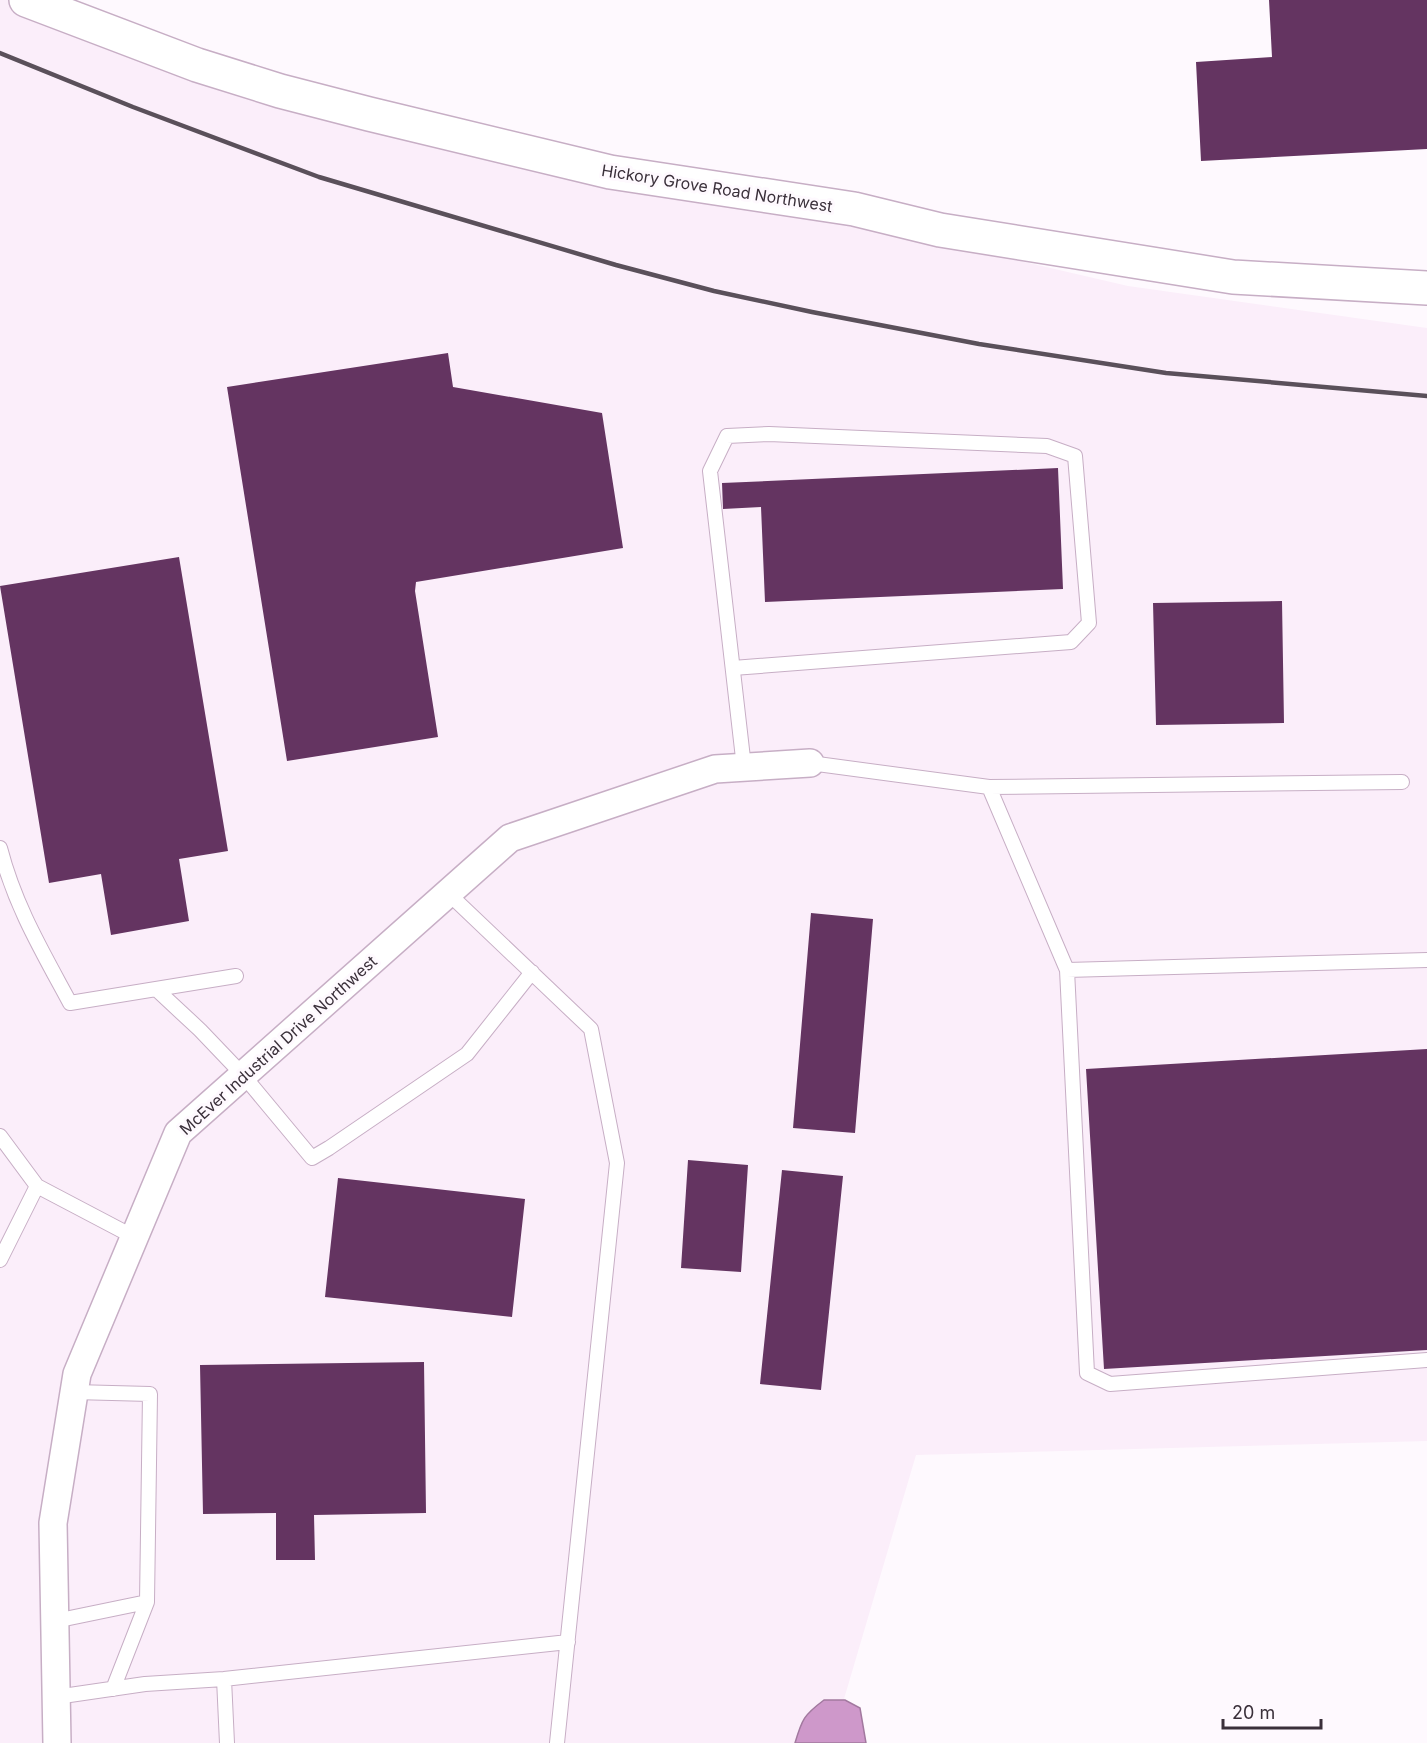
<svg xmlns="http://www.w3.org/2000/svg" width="1427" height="1743" viewBox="0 0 1427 1743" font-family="Inter,sans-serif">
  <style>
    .built { fill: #fbeefa }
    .water { fill: #ce98ca; stroke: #a2799f; stroke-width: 1.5 }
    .building { fill: #643461 }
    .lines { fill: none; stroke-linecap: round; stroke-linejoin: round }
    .lane-casing { stroke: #c7aec5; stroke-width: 16 }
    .street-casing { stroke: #c7aec5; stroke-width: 30 }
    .secondary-casing { stroke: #c7aec5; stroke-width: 36 }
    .lane { stroke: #fff; stroke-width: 14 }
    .street { stroke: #fff; stroke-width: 27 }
    .secondary { stroke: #fff; stroke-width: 33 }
    .rail { stroke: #5a505a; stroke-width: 4.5 }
    .labels { text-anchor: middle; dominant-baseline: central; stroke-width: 6; stroke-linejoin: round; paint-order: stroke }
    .street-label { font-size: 16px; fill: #3a303a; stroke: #fef9fe }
  </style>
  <rect width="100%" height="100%" fill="#fef9fe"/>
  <!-- built -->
  <path class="built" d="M 0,0 L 52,0 L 266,81 L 757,200 L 1128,286 L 1427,328 L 1427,1441 L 916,1455 L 831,1743 L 0,1743 Z"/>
  <!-- water -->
  <path class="water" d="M 824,1700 L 845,1700 L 860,1708 L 866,1743 L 795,1743 C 802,1719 804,1715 824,1700 Z"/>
  <!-- building -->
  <path class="building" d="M 1269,0 L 1427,0 L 1427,149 L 1201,161 L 1196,62 L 1272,57 Z
    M 448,353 L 453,387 L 602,413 L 623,548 L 416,582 L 415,591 L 438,737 L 287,761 L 227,387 Z
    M 1058,468 L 1063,589 L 765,602 L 761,507 L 723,509 L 722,483 Z
    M 179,557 L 228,851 L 179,859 L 189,921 L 111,935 L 101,874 L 49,883 L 0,586 Z
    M 1282,601 L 1284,723 L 1156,725 L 1153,603 Z
    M 811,913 L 873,919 L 855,1133 L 793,1128 Z
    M 1427,1049 L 1427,1350 L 1104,1369 L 1086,1069 Z
    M 688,1160 L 748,1165 L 741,1272 L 681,1268 Z
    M 782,1170 L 843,1176 L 821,1390 L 760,1384 Z
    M 338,1178 L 525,1199 L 512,1317 L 325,1297 Z
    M 424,1362 L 426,1513 L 314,1515 L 315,1560 L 276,1560 L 276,1513 L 203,1514 L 200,1365 Z"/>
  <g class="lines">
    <defs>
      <path id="lane" d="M 733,668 L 1071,642 L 1089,623 L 1075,456 L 1047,446 L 769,434 L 727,436 L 710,471 L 744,767
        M 810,763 L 989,787 L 1402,782
        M 989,787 L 1067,970 L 1087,1373 L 1110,1384 L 1427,1360
        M 0,848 C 15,906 42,951 70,1003 L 156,989 L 200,1030 L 243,1075 L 312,1158 L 329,1148 L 467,1054 L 532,972
        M 448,893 L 591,1029 L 617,1163 L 557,1743
        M 1067,970 L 1427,960
        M 156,989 L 236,976
        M 0,1136 L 37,1186 L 134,1237
        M 0,1260 L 37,1186
        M 74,1392 L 150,1394 L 147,1602 L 113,1689
        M 55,1621 L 147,1602
        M 224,1679 L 227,1743
        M 56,1697 L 145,1684 L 224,1679 L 568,1642"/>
      <path id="street" d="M 57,1743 L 53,1523 L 77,1374 L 178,1133 L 510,838 L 715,769 L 810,763"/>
      <path id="secondary" d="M 26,0 L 197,65 L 280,91 L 369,114 L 610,172 L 854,209 L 940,230 L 1233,277 L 1427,288"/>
    </defs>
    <!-- lane casing -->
    <use href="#lane" class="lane-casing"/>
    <!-- street casing -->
    <use href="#street" class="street-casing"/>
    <!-- secondary casing -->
    <use href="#secondary" class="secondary-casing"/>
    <!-- lane -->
    <use href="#lane" class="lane"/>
    <!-- street -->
    <use href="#street" class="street"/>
    <!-- secondary -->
    <use href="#secondary" class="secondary"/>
    <!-- rail -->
    <path class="rail" d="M 0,53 L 133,107 L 319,177 L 616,265 L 714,291 L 812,312 L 979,344 L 1166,373 L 1427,396"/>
  </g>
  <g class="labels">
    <!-- street labels -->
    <g class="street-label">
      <text transform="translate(717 188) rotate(9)">Hickory Grove Road Northwest</text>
      <text transform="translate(278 1045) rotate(-42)">McEver Industrial Drive Northwest</text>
    </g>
  </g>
  <!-- scale -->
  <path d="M1223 1719v9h98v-9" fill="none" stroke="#3a303a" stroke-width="3"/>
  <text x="1232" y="1719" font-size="18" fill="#3a303a" stroke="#fef9fe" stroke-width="4.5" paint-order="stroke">20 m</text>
</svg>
